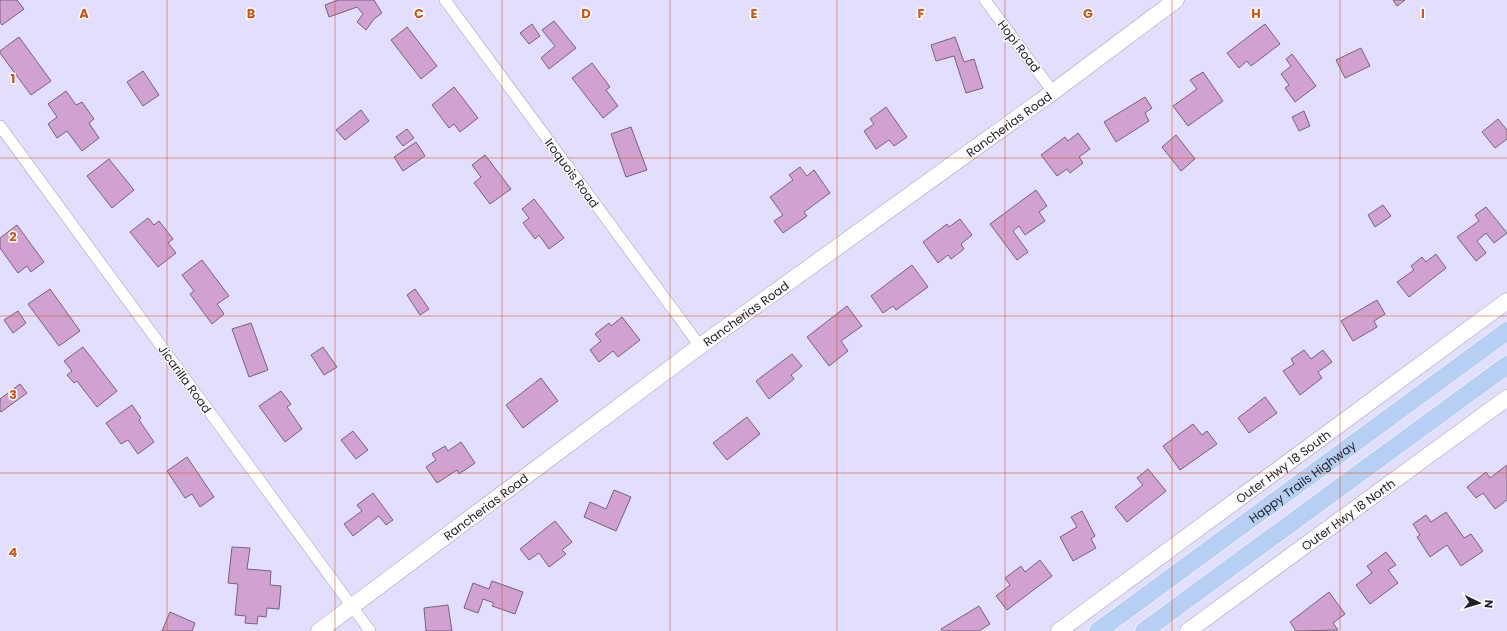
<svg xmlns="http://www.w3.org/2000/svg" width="1507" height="631" viewBox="0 0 1507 631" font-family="Poppins,sans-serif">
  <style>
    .building { fill: #d1a1d1; stroke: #786278 }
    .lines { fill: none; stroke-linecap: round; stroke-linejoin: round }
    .street-casing { stroke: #a09bb9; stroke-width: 12 }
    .secondary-casing { stroke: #a09bb9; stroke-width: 17 }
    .primary-casing { stroke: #fff; stroke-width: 19 }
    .street { stroke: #fff; stroke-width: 11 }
    .secondary { stroke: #fff; stroke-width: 16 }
    .primary { stroke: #b6cff2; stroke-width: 18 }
    .grid { fill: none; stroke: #d4530f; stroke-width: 1; stroke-opacity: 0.55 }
    .labels { text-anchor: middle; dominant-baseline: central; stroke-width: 3; stroke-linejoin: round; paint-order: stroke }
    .street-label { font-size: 12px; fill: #201e2a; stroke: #fff }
    .grid-label { font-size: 13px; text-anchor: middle; font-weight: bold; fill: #d4530f; stroke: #fff; stroke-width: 3; stroke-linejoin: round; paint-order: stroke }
  </style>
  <rect width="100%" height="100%" fill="#e2defe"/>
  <!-- building -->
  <path class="building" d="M 0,0 L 17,0 L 24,9 L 2,25 L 0,22 Z
    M 338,0 L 374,0 L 382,13 L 374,19 L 366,30 L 357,22 L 363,14 L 357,7 L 329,17 L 325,5 Z
    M 1393,0 L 1405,0 L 1397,6 Z
    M 554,21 L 576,48 L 549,69 L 541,58 L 555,46 L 542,30 Z
    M 532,24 L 540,36 L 529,44 L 520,33 Z
    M 1265,24 L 1280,44 L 1251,66 L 1247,61 L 1239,68 L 1227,53 Z
    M 407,27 L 437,66 L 421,79 L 391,40 Z
    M 19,37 L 51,81 L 31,95 L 0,53 L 0,51 Z
    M 955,37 L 964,62 L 974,59 L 983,88 L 966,93 L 954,56 L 936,61 L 931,45 Z
    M 1361,48 L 1370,66 L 1345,78 L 1336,60 Z
    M 1292,54 L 1316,86 L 1295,102 L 1285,88 L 1289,85 L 1281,74 L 1291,66 L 1286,59 Z
    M 592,63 L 610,87 L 606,90 L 618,106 L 603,118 L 572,78 Z
    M 143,71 L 159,95 L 143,106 L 127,82 Z
    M 1203,72 L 1223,101 L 1188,126 L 1173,106 L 1197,89 L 1190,80 Z
    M 454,87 L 478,118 L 460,132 L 454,124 L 449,128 L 432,105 Z
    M 66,91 L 76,105 L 82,102 L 94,119 L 89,123 L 99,138 L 82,151 L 67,131 L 57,138 L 48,124 L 57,117 L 48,104 Z
    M 1145,97 L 1152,108 L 1145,113 L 1149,121 L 1116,142 L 1104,122 Z
    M 886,107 L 907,137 L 894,146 L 889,140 L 876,149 L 864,131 L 874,124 L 870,119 Z
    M 361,110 L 369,121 L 345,140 L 336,130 Z
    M 1304,111 L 1310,126 L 1299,131 L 1292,117 Z
    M 1498,119 L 1507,130 L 1507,139 L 1495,148 L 1482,132 Z
    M 631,127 L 647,170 L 626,177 L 611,134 Z
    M 407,129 L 414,138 L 403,146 L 396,137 Z
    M 1078,133 L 1090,149 L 1079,157 L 1083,163 L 1070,173 L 1067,169 L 1057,176 L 1041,155 L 1065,137 L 1068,141 Z
    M 1176,135 L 1195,159 L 1181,171 L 1162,147 Z
    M 416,142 L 425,156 L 403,171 L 394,157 Z
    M 485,155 L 511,189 L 490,204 L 474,183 L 481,177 L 472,165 Z
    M 109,159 L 134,190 L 112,208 L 87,176 Z
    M 800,167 L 807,176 L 814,170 L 830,193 L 804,212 L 807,216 L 783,233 L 774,221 L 783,215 L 770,197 L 793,180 L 789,175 Z
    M 1036,190 L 1047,206 L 1039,212 L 1045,221 L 1025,235 L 1019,226 L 1013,231 L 1028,252 L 1017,260 L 990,224 Z
    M 534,199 L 564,238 L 549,249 L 539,235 L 535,239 L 523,223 L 529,218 L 522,209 Z
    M 1383,205 L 1391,216 L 1375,227 L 1368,215 Z
    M 1486,207 L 1507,233 L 1494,243 L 1486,233 L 1477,241 L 1486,253 L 1476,261 L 1457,237 L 1479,221 L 1475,215 Z
    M 148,218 L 154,225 L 159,221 L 173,239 L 168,243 L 176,253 L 158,267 L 130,232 Z
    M 960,219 L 972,235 L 961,244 L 964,249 L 951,259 L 948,255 L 938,263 L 923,242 L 947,224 L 949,227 Z
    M 17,225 L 44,262 L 31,272 L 27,266 L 18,273 L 0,248 L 0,238 Z
    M 1436,254 L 1446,268 L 1409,297 L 1397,282 L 1414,270 L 1411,266 L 1422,257 L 1426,262 Z
    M 202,260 L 229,296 L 217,304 L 224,314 L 212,324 L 190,294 L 194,291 L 182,275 Z
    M 912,265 L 928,287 L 896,310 L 893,306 L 883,313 L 871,296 Z
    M 50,289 L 80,331 L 59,346 L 28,304 Z
    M 415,289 L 429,309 L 420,315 L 407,295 Z
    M 1377,300 L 1385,314 L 1374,321 L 1377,327 L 1353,341 L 1341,321 Z
    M 847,306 L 862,326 L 841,341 L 848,351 L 829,366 L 807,337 Z
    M 18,311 L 26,323 L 13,333 L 4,320 Z
    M 622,317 L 640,340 L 618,357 L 613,351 L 599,362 L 590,350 L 601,341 L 595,334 L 609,323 L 611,326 Z
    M 251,323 L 268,370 L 249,377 L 232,329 Z
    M 83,347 L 117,391 L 97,407 L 77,381 L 74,383 L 67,375 L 72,371 L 64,361 Z
    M 323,347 L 337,367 L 324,375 L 311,355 Z
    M 1304,350 L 1311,359 L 1323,350 L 1332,362 L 1318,372 L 1322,378 L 1300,395 L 1283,371 L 1294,364 L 1291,359 Z
    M 792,354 L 802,366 L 791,375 L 794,379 L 769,399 L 756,381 Z
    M 541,378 L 558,401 L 523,428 L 506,405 Z
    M 20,384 L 27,393 L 1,412 L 0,410 L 0,399 Z
    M 281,391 L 291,404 L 287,407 L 302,429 L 285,442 L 259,406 Z
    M 1265,397 L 1277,413 L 1249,433 L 1238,418 Z
    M 132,405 L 141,418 L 139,420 L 154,442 L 138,454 L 128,440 L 121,444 L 106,423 Z
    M 747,417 L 760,434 L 727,460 L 713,443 Z
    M 1193,424 L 1202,435 L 1207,431 L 1217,444 L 1180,470 L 1163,446 Z
    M 353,431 L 368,450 L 356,459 L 341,440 Z
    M 461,442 L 475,463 L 459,474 L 457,470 L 437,483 L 426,467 L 436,460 L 432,454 L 445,446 L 448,451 Z
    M 187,457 L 214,497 L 200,507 L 192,494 L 185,498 L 167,471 Z
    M 1507,465 L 1507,500 L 1495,509 L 1483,493 L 1476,498 L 1467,487 L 1486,472 L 1490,478 Z
    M 1148,469 L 1166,491 L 1127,522 L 1115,507 L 1143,485 L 1137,478 Z
    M 614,490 L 631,497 L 616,531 L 584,517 L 590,502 L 606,509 Z
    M 373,493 L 393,520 L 386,525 L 379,516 L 353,536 L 344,524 L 362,511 L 357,505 Z
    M 1082,511 L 1095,536 L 1091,539 L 1096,548 L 1073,561 L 1060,537 L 1077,527 L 1071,517 Z
    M 1446,512 L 1464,538 L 1471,534 L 1483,551 L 1461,566 L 1447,545 L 1430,557 L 1417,537 L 1420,535 L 1413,524 L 1426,515 L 1431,522 Z
    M 555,521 L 572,542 L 562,550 L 566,554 L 549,567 L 539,553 L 529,560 L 520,549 Z
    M 232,547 L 250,548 L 247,569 L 271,571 L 270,585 L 281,586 L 279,609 L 267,608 L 266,617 L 258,616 L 257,624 L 245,623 L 246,616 L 235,615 L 238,584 L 228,583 Z
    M 1386,552 L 1396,565 L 1388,570 L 1398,583 L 1370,604 L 1356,585 L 1372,573 L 1367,566 Z
    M 1040,560 L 1052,576 L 1007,610 L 996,596 L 1010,585 L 1005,578 L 1021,566 L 1025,572 Z
    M 492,581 L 523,592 L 515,614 L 492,606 L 494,603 L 483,599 L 478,613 L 464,608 L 473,583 L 489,589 Z
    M 1329,592 L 1345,614 L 1333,623 L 1338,630 L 1296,631 L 1290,622 Z
    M 448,605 L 452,631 L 426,631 L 424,608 Z
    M 979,606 L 990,624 L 979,631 L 942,631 L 941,629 Z
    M 170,612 L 195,623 L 192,631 L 162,631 Z"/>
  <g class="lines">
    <defs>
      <path id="street" d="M 445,0 L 700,346
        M 985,0 L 1053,92
        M 0,126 L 370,631"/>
      <g id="secondary">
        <path id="s1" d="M 319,631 L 700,346 L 1053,92 L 1176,0"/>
        <path id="s2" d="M 1059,631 L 1507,301"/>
        <path id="s3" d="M 1188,631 L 1507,398"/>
      </g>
      <g id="primary">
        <path id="s4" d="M 1098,631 L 1507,331"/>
        <path d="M 1144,631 L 1507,365"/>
      </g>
    </defs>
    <!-- street casing -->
    <use href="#street" class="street-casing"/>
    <!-- secondary casing -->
    <use href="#secondary" class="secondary-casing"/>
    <!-- primary casing -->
    <use href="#primary" class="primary-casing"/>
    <!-- street -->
    <use href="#street" class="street"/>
    <!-- secondary -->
    <use href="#secondary" class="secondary"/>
    <!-- primary -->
    <use href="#primary" class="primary"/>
  </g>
  <!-- grid -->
  <path class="grid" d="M 167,0 L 167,631M 335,0 L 335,631M 502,0 L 502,631M 670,0 L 670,631M 837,0 L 837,631M 1005,0 L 1005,631M 1172,0 L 1172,631M 1340,0 L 1340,631M 0,158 L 1507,158M 0,316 L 1507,316M 0,473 L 1507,473"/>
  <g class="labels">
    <!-- street labels -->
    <g class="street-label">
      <text transform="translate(1019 46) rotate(53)">Hopi Road</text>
      <text stroke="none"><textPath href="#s1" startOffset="856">Rancherias Road</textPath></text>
      <text transform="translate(572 173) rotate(54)">Iroquois Road</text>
      <text stroke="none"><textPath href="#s1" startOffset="532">Rancherias Road</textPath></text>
      <text transform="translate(185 379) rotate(54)">Jicarilla Road</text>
      <text stroke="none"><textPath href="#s2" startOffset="278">Outer Hwy 18 South</textPath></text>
      <text stroke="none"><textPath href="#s4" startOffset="253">Happy Trails Highway</textPath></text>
      <text stroke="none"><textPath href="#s1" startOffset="208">Rancherias Road</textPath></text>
      <text stroke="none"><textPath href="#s3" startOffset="198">Outer Hwy 18 North</textPath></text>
    </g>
  </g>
  <g class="grid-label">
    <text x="84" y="18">A</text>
    <text x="251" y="18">B</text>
    <text x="419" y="18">C</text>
    <text x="586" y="18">D</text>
    <text x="754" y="18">E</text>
    <text x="921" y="18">F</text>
    <text x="1088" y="18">G</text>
    <text x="1256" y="18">H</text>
    <text x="1423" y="18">I</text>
    <text x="13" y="83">1</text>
    <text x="13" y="241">2</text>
    <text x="13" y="399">3</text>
    <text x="13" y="557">4</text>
  </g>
  <!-- north arrow -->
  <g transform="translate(1479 603) rotate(95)" stroke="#ffffff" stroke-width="3" paint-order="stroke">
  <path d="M0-3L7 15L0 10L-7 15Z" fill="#201e2a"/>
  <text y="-6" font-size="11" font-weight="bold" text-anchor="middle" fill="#201e2a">N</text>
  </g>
</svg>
